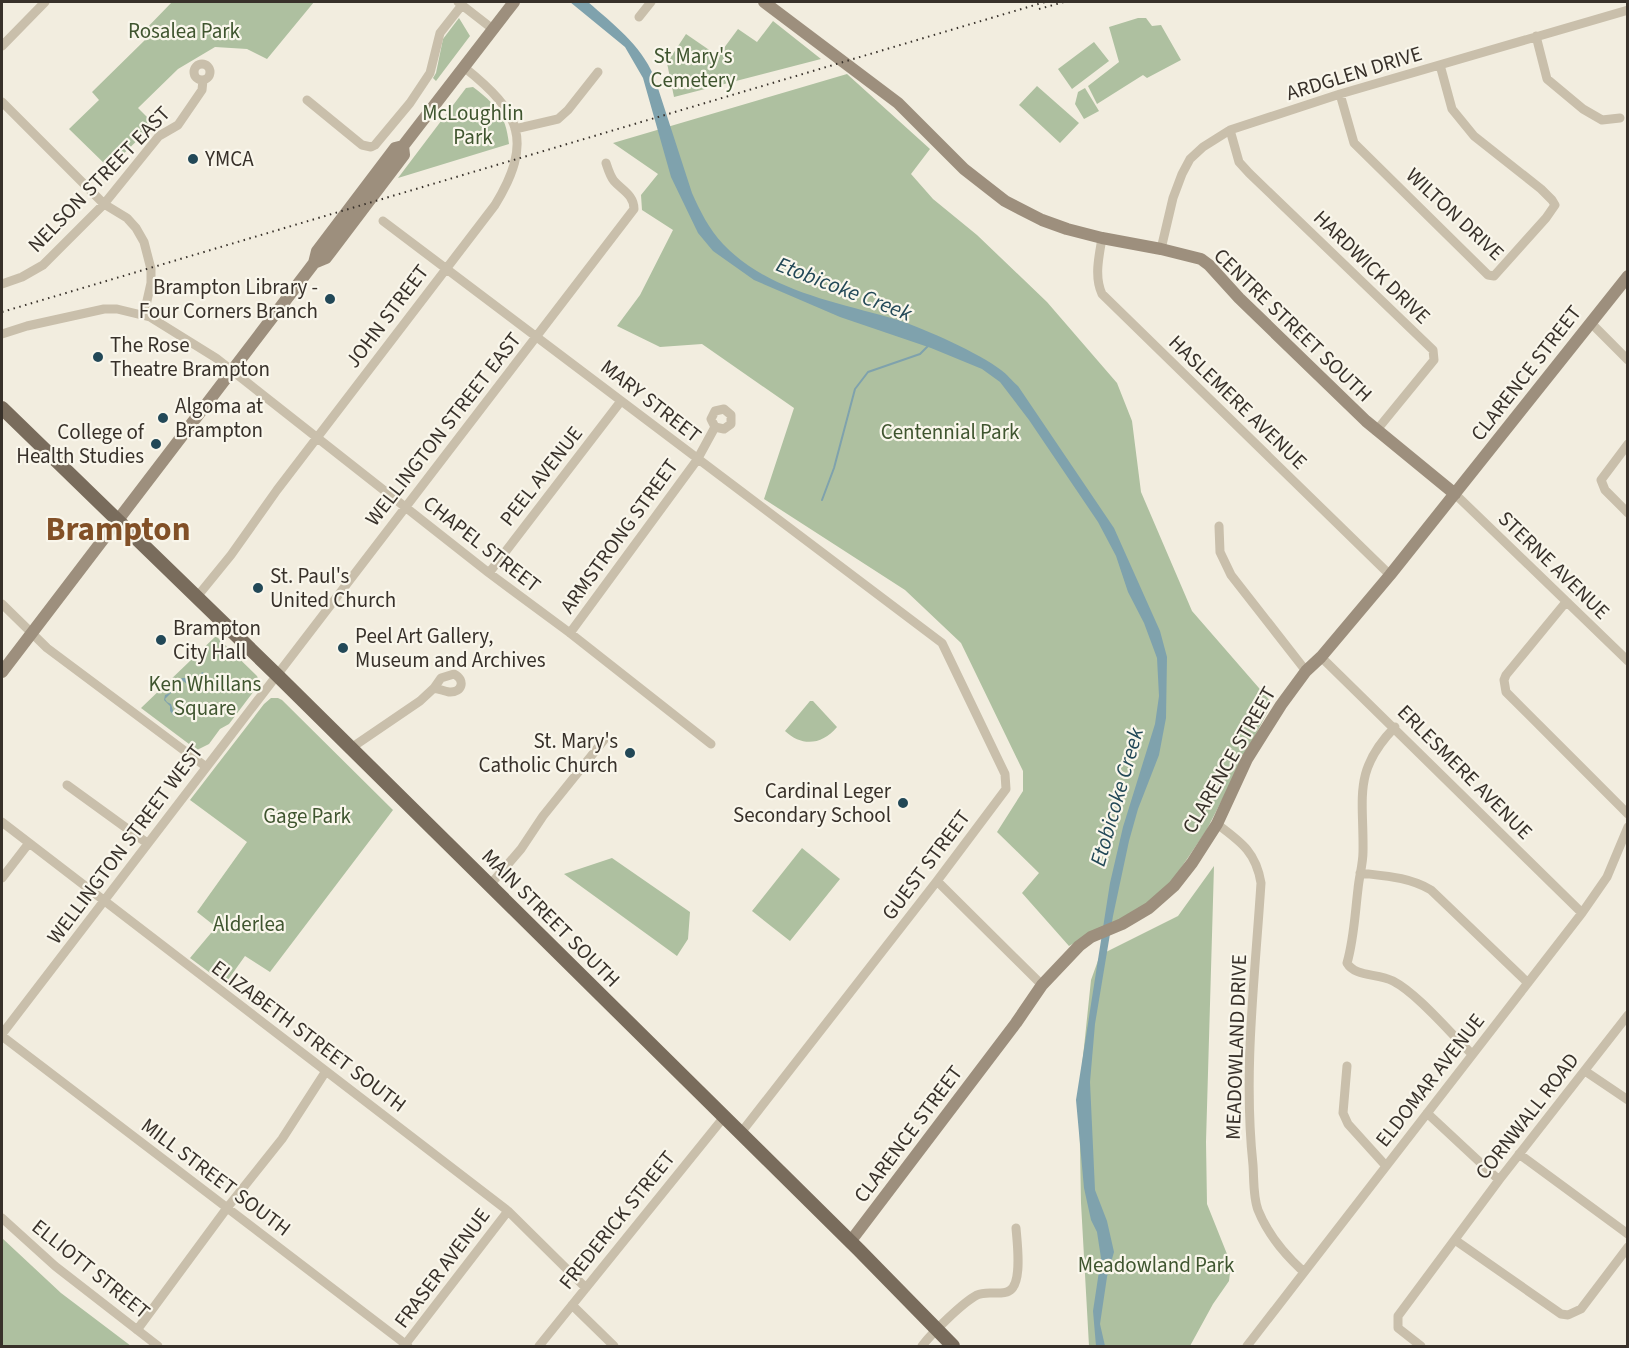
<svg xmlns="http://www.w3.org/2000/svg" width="1629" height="1348" viewBox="0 0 1629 1348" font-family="'Source Sans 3',sans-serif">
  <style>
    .green { fill: #aec0a0 }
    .water { fill: #7fa2ad }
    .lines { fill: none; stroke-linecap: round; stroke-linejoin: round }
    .stream { stroke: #7fa2ad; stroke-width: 2 }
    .street { stroke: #c9bfab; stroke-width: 9 }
    .secondary { stroke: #9d8f7d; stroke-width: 12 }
    .primary { stroke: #796c5c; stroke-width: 14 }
    .rail { stroke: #38312a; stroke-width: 2; stroke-dasharray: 1.5 4.5; stroke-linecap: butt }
    .poi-dot { fill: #224857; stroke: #f9f6eb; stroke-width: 2 }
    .labels { text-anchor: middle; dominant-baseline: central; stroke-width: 4.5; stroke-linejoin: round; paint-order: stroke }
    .park-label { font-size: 21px; fill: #3f552f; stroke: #f9f6eb }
    .street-label { font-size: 21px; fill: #38312a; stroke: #f9f6eb }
    .poi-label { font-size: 21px; fill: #38312a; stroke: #f9f6eb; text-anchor: start }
    .water-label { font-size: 22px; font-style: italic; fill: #224857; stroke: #f9f6eb }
    .town-label { font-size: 33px; font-weight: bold; fill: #825027; stroke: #f9f6eb }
  </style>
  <rect width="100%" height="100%" fill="#f2eddf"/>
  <!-- green -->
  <path class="green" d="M 172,2 L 314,2 L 267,59 L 247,49 L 215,47 L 178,69 L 138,108 L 154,124 L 109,168 L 69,129 L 99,100 L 92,92 L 147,38 L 142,33 Z
    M 459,18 L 470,36 L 436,81 L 433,78 L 436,73 L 443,39 Z
    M 1138,18 L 1146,18 L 1152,26 L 1161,25 L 1181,60 L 1147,78 L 1143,75 L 1097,104 L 1088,86 L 1119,62 L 1109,27 Z
    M 773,21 L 821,59 L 674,97 L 667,63 L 686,34 L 718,56 L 738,29 L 757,42 Z
    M 1094,42 L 1109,61 L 1072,89 L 1058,69 Z
    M 847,74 L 930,149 L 911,174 L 933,199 L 977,235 L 1047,302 L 1117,383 L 1132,421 L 1141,492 L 1192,611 L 1272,703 L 1206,831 L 1166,890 L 1134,914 L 1095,931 L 1069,946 L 1022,893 L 1039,873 L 997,832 L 1023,791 L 1023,771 L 961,643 L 905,590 L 764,499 L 794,408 L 702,344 L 660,347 L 617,326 L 640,295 L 673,230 L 642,210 L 641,195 L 658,174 L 613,143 Z
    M 1037,86 L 1079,123 L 1060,143 L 1019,105 Z
    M 473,87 C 495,104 506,114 509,144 L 398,178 L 466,88 Z
    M 1085,88 L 1099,111 L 1084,119 L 1075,104 L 1078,92 Z
    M 216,636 L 257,676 L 260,683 L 229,724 L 220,729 L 209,744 L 197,750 L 141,708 Z
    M 271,698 L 278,698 L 282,700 L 393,810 L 270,972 L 245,956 L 225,984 L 190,958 L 216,927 L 197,912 L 247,842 L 190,800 L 264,704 Z
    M 810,701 L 813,701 L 837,727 C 822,745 802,747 785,731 Z
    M 802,848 L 840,879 L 790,941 L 752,911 Z
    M 612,858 L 690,912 L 688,939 L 677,956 L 564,874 Z
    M 1214,866 L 1206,1142 L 1207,1204 L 1231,1264 L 1229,1281 L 1213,1304 L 1190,1346 L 1089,1346 L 1081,1203 L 1079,1095 L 1091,980 L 1100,955 L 1178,916 Z
    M 2,1238 L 61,1293 L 131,1346 L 2,1346 Z"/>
  <!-- water -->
  <path class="water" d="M 570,2 L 588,2 C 613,24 640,44 654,76 L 692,193 C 700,211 709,229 723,244 C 769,292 837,302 898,320 C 925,329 979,353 1001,370 C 1007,374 1012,381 1018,386 L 1114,528 L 1160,631 L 1167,657 L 1166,718 L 1159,755 L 1138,809 L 1129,841 L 1113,916 L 1095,1024 L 1090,1082 L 1095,1190 L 1107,1221 L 1114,1252 L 1107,1277 L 1100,1324 L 1105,1346 L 1096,1346 L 1093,1311 L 1101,1258 L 1097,1232 L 1091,1220 L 1084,1188 L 1076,1100 L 1110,883 L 1123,827 L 1155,724 L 1159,696 L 1157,658 L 1144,623 L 1128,592 L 1116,556 L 1098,522 L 1029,420 L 1000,382 L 982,369 L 931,348 L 840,317 L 754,280 L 713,251 L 698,233 L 671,177 L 643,78 L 625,47 Z
    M 202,672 L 209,676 L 203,676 L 201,680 L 197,679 L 187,684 L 183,681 L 165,699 L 167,702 L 171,704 L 175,717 L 170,711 L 170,706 L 164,700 L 165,695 L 170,693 L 182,678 L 186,678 L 191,682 L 189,679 L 191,680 L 193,676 L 199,677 Z"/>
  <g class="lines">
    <!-- stream -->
    <path class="stream" d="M 822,500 L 834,468 L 855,389 L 868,372 L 920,354 L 928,346"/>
    <!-- street -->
    <path class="street" d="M 458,2 L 494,30
      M 639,17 L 651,2
      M 1536,36 L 1547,79 L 1583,109 L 1602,120 L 1620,118
      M 2,46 L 45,2
      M194 72a8 8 0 1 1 16 0a8 8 0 1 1-16 0Z
      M 1340,94 L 1354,143 L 1488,275 L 1494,276 L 1546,218 L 1555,205 L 1552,200 L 1541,189 L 1474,136 L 1452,109 L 1440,65
      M 307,100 L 362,145 L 371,147 L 375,145 L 410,103 L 430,73 L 440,33 L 462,5
      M 2,102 L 104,204 L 127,218 L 136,228 L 144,242 L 151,269 L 151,283 L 144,314
      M 515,129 L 558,119 L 568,110 L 598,72
      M 1230,130 L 1239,162 L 1249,173 L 1433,350 L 1434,360 L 1376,431
      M 383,221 L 942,643 L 1005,774 L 1006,789 L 937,881 L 740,1134
      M 1102,238 C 1099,257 1094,276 1102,294 L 1390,575
      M 1161,249 L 1173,198 L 1182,174 L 1190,159 L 1203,147 L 1230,130 L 1340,94 L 1628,10
      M 2,284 L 22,277 L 43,265 L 104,204 L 159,136 L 178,125 L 202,90 L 203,80
      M 1591,323 L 1628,360
      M 2,334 L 27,326 L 104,309 L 117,309 L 150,317 L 216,358 L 489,573 L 570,633 L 711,744
      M 724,409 L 731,415 L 731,424 L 724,429 L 715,427 L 711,419 L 715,411 Z
      M 1628,444 L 1601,480 L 1605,490 L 1628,513
      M 1455,494 L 1628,661
      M 1219,526 L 1220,552 L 1231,575 L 1306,671
      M 489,573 L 621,401
      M 196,598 L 231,555 L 277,490 L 495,205 C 534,141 520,112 465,68
      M 1566,602 L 1506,675 L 1504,680 L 1506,692 L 1628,814
      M 2,604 L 47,648 L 205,766
      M 570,633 L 697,460 L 715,427
      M 1321,657 L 1582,913
      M 1395,727 C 1352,771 1364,798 1363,852 C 1363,864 1359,877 1358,889 C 1355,913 1354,939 1347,963 C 1355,977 1377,973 1393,981 C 1418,994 1450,1033 1472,1054
      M 351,748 L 420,701 L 434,688 L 441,678 L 454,674 C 466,680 462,693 449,692 C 444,691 439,689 434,688
      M 67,785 L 147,843
      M 2,822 L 508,1211 L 586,1288
      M 1217,824 C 1241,842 1256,852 1261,883 C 1255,977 1243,1072 1253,1165 C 1254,1179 1253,1197 1258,1210 C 1268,1235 1284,1254 1304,1272
      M 1360,873 C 1385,876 1409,877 1431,890 L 1528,983
      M 2,878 L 29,843
      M 937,881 L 1042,985
      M 489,886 L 521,849 L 543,816 L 604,740
      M 2,1034 L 634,209 C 634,195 622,190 614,181 C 610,176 608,169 606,163
      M 2,1036 L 408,1346
      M 1347,1066 L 1343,1113 L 1348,1124 L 1386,1166
      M 1585,1071 L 1628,1100
      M 1427,1113 L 1499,1180
      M 1519,1154 L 1628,1234
      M 2,1218 L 55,1266 L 158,1346
      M 1455,1240 L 1561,1314 L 1568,1315 L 1581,1309 L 1628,1247
      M 572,1305 L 614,1346
      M 137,1330 L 227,1208 L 282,1139 L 326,1071
      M 404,1346 L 508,1211
      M 539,1346 L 724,1117
      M 922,1346 C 932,1333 962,1303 977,1295 C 987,1290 1000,1296 1009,1291 C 1023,1284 1017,1242 1016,1228
      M 1247,1346 L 1582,913 L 1607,877 L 1628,827
      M 1421,1346 L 1398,1328 L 1398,1316 L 1499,1180 L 1628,1015"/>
    <!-- secondary -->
    <path class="secondary" d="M 764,2 L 898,103 L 964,169 L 1005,201 L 1042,220 L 1067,229 L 1102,238 L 1161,249 L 1201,259 L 1209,265 L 1239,298 L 1366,421 L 1455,494
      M 314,263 L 326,258 L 404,155 L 403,146
      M 2,672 L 314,263 L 317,251 L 395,148 L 403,146 L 514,2
      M 850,1242 L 1016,1023 L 1042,985 L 1079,946 L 1091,937 L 1122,924 L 1149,908 L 1174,886 L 1192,863 L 1217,824 L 1247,759 L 1281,705 L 1306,671 L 1321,657 L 1390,575 L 1628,276"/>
    <!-- primary -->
    <path class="primary" d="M 2,408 L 277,675 L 859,1250 L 953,1346"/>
    <!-- rail -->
    <path class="rail" d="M 1039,9 L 1064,2
      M 2,312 L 1045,2"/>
  </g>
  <!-- markers -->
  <g class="poi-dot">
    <circle cx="193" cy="159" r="6"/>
    <circle cx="330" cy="299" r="6"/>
    <circle cx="98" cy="357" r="6"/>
    <circle cx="163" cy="418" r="6"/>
    <circle cx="156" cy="444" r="6"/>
    <circle cx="258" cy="588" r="6"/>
    <circle cx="161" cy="640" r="6"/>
    <circle cx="343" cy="648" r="6"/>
    <circle cx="630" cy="753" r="6"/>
    <circle cx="903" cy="803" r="6"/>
  </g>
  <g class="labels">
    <!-- park labels -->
    <g class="park-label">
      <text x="184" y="31">Rosalea Park</text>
      <text x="693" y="56">St Mary's<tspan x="693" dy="24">Cemetery</tspan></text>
      <text x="473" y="113">McLoughlin<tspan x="473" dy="24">Park</tspan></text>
      <text x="950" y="432">Centennial Park</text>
      <text x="205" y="684">Ken Whillans<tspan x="205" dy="24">Square</tspan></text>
      <text x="307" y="816">Gage Park</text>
      <text x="249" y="924">Alderlea</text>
      <text x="1156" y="1265">Meadowland Park</text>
    </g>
    <!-- street labels -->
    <g class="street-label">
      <text transform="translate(1354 73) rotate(-17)">ARDGLEN DRIVE</text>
      <text transform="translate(99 179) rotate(-46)">NELSON STREET EAST</text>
      <text transform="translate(1455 214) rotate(43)">WILTON DRIVE</text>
      <text transform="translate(1372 267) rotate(44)">HARDWICK DRIVE</text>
      <text transform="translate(387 316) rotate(-53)">JOHN STREET</text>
      <text transform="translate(1293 325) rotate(44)">CENTRE STREET SOUTH</text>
      <text transform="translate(1526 373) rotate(-52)">CLARENCE STREET</text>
      <text transform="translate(651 401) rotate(38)">MARY STREET</text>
      <text transform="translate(1238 402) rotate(44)">HASLEMERE AVENUE</text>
      <text transform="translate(443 429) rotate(-52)">WELLINGTON STREET EAST</text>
      <text transform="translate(541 476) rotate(-52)">PEEL AVENUE</text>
      <text transform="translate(619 536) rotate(-54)">ARMSTRONG STREET</text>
      <text transform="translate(482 544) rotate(38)">CHAPEL STREET</text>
      <text transform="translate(1554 565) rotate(44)">STERNE AVENUE</text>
      <text transform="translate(1229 760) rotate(-60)">CLARENCE STREET</text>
      <text transform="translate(1465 772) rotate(45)">ERLESMERE AVENUE</text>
      <text transform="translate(125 844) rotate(-53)">WELLINGTON STREET WEST</text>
      <text transform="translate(926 865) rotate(-53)">GUEST STREET</text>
      <text transform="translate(551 918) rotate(45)">MAIN STREET SOUTH</text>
      <text transform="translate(309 1036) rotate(37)">ELIZABETH STREET SOUTH</text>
      <text transform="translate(1236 1047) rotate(-88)">MEADOWLAND DRIVE</text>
      <text transform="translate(1430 1080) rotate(-52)">ELDOMAR AVENUE</text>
      <text transform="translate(1527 1116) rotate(-52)">CORNWALL ROAD</text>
      <text transform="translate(908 1134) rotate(-53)">CLARENCE STREET</text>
      <text transform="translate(216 1177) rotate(37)">MILL STREET SOUTH</text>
      <text transform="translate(617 1220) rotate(-51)">FREDERICK STREET</text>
      <text transform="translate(442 1268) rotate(-53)">FRASER AVENUE</text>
      <text transform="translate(91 1269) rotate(39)">ELLIOTT STREET</text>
    </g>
    <!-- poi labels -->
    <g class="poi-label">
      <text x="205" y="159">YMCA</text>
      <text x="318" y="287" text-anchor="end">Brampton Library -<tspan x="318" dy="24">Four Corners Branch</tspan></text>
      <text x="110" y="345">The Rose<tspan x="110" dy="24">Theatre Brampton</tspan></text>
      <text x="175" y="406">Algoma at<tspan x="175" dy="24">Brampton</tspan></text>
      <text x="144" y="432" text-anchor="end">College of<tspan x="144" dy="24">Health Studies</tspan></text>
      <text x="270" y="576">St. Paul's<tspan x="270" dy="24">United Church</tspan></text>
      <text x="173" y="628">Brampton<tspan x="173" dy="24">City Hall</tspan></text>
      <text x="355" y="636">Peel Art Gallery,<tspan x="355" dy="24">Museum and Archives</tspan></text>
      <text x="618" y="741" text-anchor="end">St. Mary's<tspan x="618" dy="24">Catholic Church</tspan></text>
      <text x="891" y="791" text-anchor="end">Cardinal Leger<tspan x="891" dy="24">Secondary School</tspan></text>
    </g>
    <!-- water labels -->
    <g class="water-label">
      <text transform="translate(844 289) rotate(21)">Etobicoke Creek</text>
      <text transform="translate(1117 797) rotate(-74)">Etobicoke Creek</text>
    </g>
    <!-- town labels -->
    <g class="town-label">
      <text x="118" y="529">Brampton</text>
    </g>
  </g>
  <!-- border -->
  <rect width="1629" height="1348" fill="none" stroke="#38312a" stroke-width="6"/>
</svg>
